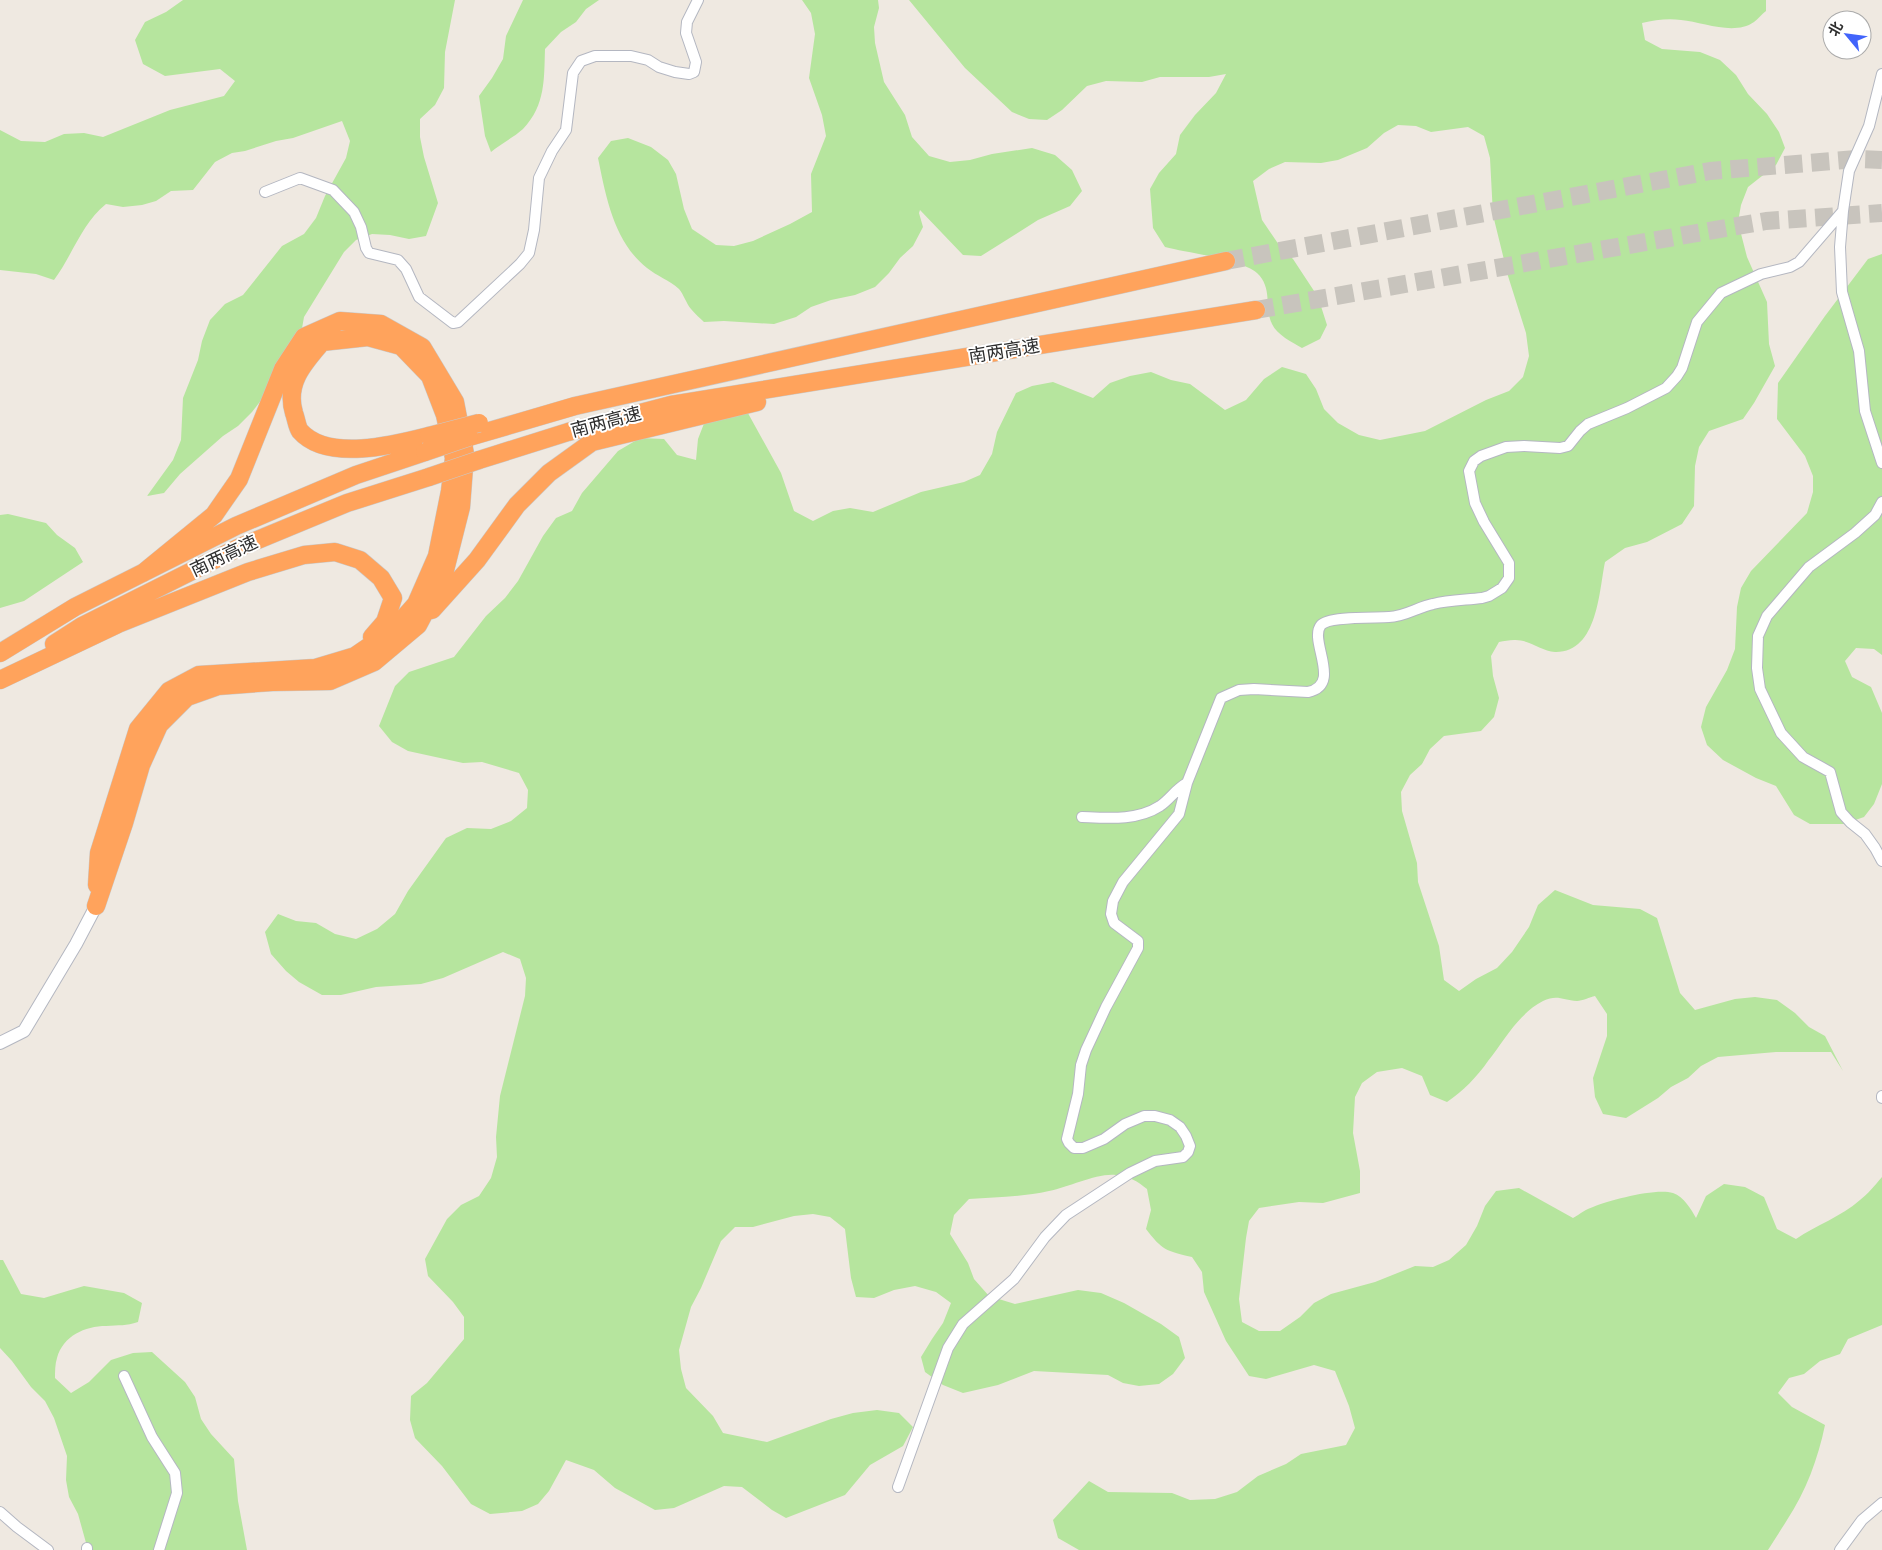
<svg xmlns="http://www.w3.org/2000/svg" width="1882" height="1550" viewBox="0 0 1882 1550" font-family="Karla,'Noto Sans SC',sans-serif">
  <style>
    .green { fill: #b6e59e }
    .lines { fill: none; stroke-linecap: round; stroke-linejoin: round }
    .motorway-tunnel { stroke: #c8c4bd; stroke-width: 18; stroke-dasharray: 18 9; stroke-linecap: butt }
    .minor-casing { stroke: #b4b7c1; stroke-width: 12 }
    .tertiary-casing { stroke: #b4b7c1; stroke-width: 14 }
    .motorway-casing { stroke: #c9c9c9; stroke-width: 19 }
    .minor { stroke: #fff; stroke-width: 10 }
    .tertiary { stroke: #fff; stroke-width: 12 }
    .motorway { stroke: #ffa35c; stroke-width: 18 }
    .motorway-bridge-casing { stroke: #c9c9c9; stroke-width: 19; stroke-linecap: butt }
    .motorway-bridge { stroke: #ffa35c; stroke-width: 18 }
    .labels { text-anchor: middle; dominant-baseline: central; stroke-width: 4; stroke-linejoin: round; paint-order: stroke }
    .street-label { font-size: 18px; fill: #2e2e2e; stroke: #fff }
  </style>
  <rect width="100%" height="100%" fill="#efe9e1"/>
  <!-- green -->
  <path class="green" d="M 183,0 L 455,0 L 445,52 L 444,88 L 435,105 L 420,119 L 420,137 L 424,157 L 438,203 L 426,236 L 409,239 L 390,235 L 372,234 L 356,240 L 344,252 L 304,317 L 301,334 L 262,399 L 252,412 L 238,426 L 223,436 L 180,474 L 164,493 L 147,496 L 173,460 L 181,440 L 183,398 L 198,360 L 202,341 L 210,320 L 225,304 L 243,295 L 282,246 L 304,234 L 316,218 L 325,196 L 346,158 L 350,141 L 342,121 L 293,138 L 276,141 L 245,151 L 232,153 L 215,162 L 193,190 L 171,191 L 156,201 L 142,205 L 123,207 L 106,204 C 82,223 72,256 54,280 L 36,274 L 0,270 L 0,130 L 21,141 L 45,142 L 64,134 L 84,133 L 103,137 L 170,110 L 224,96 L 235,81 L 220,69 L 165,76 L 143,64 L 135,40 L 145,22 L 166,12 Z
    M 523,0 L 599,0 L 586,9 L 576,22 L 561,32 L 545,49 C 544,78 546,105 523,129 C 514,137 501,144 491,152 L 485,136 L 479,96 L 492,78 L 503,59 L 506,36 Z
    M 802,0 L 878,0 L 879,8 L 874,27 L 875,43 L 884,82 L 905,115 L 912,137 L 929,156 L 950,162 L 970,160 L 992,154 L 1032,148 L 1055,155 L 1072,170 L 1082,191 L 1070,206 L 1038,220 L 981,256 L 963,255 L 920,210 L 919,213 L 923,227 L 913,246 L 900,258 L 889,273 L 875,287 L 855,295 L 831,300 L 811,307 L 796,317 L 774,324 L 724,321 L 704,322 C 700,318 695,314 691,309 C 686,303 684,295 679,289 C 669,280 657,276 647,268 C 614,242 606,197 598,158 L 611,141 L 628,138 L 651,147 L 668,160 L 676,174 L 684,209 L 692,229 L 716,245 L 734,246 L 753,241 L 790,224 L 812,212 L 811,174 L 826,136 L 822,115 L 809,78 L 815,34 L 811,13 Z
    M 909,0 L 1766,0 L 1766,11 C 1762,14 1758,19 1754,22 C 1734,36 1703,22 1681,20 C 1668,18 1655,20 1642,23 L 1645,40 L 1662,49 L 1700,52 L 1720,60 L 1736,75 L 1748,94 L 1767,114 L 1779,132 L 1785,148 L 1776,165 L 1748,187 L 1741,205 L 1738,222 L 1747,257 L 1767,302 L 1769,344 L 1775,366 L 1754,403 L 1743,419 L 1709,431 L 1699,447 L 1695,466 L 1694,506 L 1682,524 L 1647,542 L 1625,548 L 1605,562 C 1599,590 1598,653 1555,652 C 1541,651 1528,639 1514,640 C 1509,640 1504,641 1499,642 L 1491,656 L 1493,676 L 1499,698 L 1494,717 L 1481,731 L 1444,736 L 1430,749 L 1422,764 L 1410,775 L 1401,792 L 1402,811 L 1417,863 L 1418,882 L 1439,946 L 1444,980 L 1459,991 L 1476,979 L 1497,968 L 1512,952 L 1529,927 L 1538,905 L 1555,890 L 1593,905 L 1640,909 L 1657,918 L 1680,993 L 1695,1010 L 1735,999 L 1755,997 L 1777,1000 L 1795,1013 L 1809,1027 L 1825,1036 L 1843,1071 L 1831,1052 L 1776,1052 L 1718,1057 L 1701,1066 L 1688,1078 L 1671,1087 L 1658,1098 L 1626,1118 L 1603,1114 L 1595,1097 L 1593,1078 L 1607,1036 L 1607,1014 L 1595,996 C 1590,997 1582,1001 1577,1001 C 1563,1000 1557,994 1543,1001 C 1518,1014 1505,1040 1488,1061 C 1477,1077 1463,1091 1447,1102 L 1430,1095 L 1422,1076 L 1402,1068 L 1377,1072 L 1362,1083 L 1355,1097 L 1353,1133 L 1360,1171 L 1360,1193 L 1323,1203 L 1299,1202 L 1259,1208 L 1249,1221 L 1246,1238 L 1239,1299 L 1242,1322 L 1259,1331 L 1280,1331 L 1300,1317 L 1314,1303 L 1331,1294 L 1375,1282 L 1415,1266 L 1433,1267 L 1449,1260 L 1466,1245 L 1477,1226 L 1485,1206 L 1496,1191 L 1519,1188 L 1573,1218 C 1580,1214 1586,1209 1593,1207 C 1611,1200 1655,1188 1673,1193 C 1684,1197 1691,1209 1696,1218 L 1706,1196 L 1724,1184 L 1745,1187 L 1764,1197 L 1777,1229 L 1796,1239 C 1816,1225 1841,1217 1860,1200 C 1868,1194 1875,1185 1882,1177 L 1882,1325 L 1848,1339 L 1840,1354 L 1820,1361 L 1804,1374 L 1789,1378 L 1778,1393 L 1792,1407 L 1825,1425 C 1818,1459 1806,1491 1787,1520 C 1781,1530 1774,1540 1768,1550 L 1079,1550 L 1058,1538 L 1053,1520 L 1089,1481 L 1108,1492 L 1172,1493 L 1190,1500 L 1215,1499 L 1237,1492 L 1258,1476 L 1286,1464 L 1301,1454 L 1346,1445 L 1355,1428 L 1349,1406 L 1335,1371 L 1314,1365 L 1266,1379 L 1249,1376 L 1226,1341 L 1204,1292 L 1202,1272 L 1192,1257 C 1166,1251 1162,1250 1146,1229 L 1151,1210 L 1147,1189 C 1137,1181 1129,1176 1116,1175 C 1096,1173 1070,1187 1049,1191 C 1023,1197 996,1197 969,1199 L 954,1215 L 950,1234 L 968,1263 L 974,1279 L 989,1296 L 1015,1304 L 1078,1290 L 1101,1293 L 1124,1303 L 1161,1324 L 1179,1337 L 1185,1358 L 1173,1374 L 1159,1384 L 1139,1386 L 1123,1383 L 1108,1375 L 1034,1371 L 998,1385 L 963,1393 L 943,1385 L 925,1372 L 921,1357 L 932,1339 L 943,1323 L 951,1303 L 936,1292 L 915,1286 L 894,1290 L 874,1298 L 856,1297 L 851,1278 L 845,1229 L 830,1217 L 813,1214 L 794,1216 L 753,1227 L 735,1227 L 721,1241 L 701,1288 L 691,1307 L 679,1350 L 681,1369 L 686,1388 L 713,1416 L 723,1433 L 767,1442 L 831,1419 L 853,1413 L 877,1410 L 899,1413 L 913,1427 L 903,1446 L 870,1465 L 845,1495 L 786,1518 L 772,1510 L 742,1487 L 724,1486 L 674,1508 L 655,1510 L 615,1488 L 594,1470 L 566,1460 L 549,1491 L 538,1504 L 522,1511 L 490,1514 L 471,1504 L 442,1466 L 415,1438 L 410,1420 L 411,1396 L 427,1383 L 464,1339 L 464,1317 L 453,1302 L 428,1276 L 425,1259 L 447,1219 L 461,1205 L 479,1196 L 491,1178 L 497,1157 L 496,1137 L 500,1096 L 525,996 L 526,978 L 520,959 L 503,952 L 443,978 L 421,984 L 376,987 L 341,995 L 322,995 L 299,982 L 286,971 L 271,954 L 265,932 L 278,914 L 296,921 L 316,923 L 335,934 L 356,939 L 377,929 L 395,914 L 408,891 L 446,838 L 467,828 L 491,829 L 511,821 L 527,808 L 528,790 L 519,773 L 482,762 L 463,763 L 408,751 L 392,742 L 379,726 L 395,686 L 409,672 L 454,657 L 486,616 L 505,598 L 518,581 L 543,536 L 556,518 L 572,511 L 582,493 L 618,451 L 640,438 L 664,439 L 677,455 L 696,460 L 698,439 L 705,421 L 744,406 L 781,473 L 794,511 L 813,521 L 833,511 L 850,508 L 873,512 L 921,492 L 964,482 L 980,475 L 992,454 L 997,432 L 1016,393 L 1032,386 L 1053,382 L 1093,398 L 1110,383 L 1130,376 L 1151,372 L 1171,380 L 1190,384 L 1225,410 L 1246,400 L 1264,379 L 1282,367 L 1306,374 L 1316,389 L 1324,409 L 1338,423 L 1359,435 L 1380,440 L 1425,431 L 1486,400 L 1509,391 L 1523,377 L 1529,356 L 1526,333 L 1508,276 L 1493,215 L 1490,158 L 1484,136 L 1468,127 L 1431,132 L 1416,126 L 1398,125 L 1384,133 L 1367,148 L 1338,160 L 1321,163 L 1285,162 L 1269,169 L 1253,181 L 1262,220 L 1279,245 L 1293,259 L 1318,297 L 1327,325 L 1320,339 L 1302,348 C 1292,342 1277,335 1272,324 C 1264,307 1273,288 1257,273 C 1241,259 1188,253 1165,247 L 1153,228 L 1150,189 L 1159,173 L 1176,154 L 1180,135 L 1195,115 L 1216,93 L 1226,74 L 1209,77 L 1160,77 L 1142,82 L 1106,81 L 1087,86 L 1062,110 L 1047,120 L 1029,119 L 1012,112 L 965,68 Z
    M 1882,254 L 1882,655 L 1874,649 L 1856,648 L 1845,661 L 1852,677 L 1871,687 L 1882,713 L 1882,784 L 1874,804 L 1864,817 L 1844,824 L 1810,824 L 1794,815 L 1776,786 L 1756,778 L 1723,760 L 1707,745 L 1701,727 L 1706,707 L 1727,670 L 1735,649 L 1737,607 L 1741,588 L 1751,571 L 1807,513 L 1813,492 L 1813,476 L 1805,456 L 1777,419 L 1778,383 L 1825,316 L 1868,259 Z
    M 8,514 L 46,523 L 57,535 L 75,548 L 83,562 L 24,601 L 0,608 L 0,515 Z
    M 0,1260 L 3,1260 L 21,1294 L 44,1298 L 84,1286 L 124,1293 L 142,1303 L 138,1322 C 126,1326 119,1325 106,1326 C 85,1326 63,1336 57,1358 C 55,1364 55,1372 55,1378 L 71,1393 L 89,1382 L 111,1360 L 133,1353 L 152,1352 L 185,1382 L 195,1397 L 201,1419 L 211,1434 L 234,1459 L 238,1501 L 247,1550 L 88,1550 L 78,1514 L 69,1497 L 66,1480 L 67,1456 L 54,1418 L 45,1401 L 31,1387 L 12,1361 L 0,1348 Z"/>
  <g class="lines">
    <!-- motorway-tunnel -->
    <path class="motorway-tunnel" d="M 1226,261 L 1710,171 L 1857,159 L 1882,160
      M 1256,310 L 1766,221 L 1882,213"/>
    <defs>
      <path id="minor" d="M 1882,74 L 1869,126 L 1849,171 L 1843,211 L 1840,247 L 1842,292 L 1859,351 L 1865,411 L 1882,463
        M 265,192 L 300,178 L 333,190 L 354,212 L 361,227 L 366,248 L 369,253 L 398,260 L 406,269 L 419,297 L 453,323 L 458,322 L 520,264 L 529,253 L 534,230 L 539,178 L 552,151 L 566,130 L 573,73 L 581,61 L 595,56 L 631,56 L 648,60 L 659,67 L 675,72 L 689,74 L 694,72 L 696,62 L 686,33 L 687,22 L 698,0
        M 1882,502 L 1875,515 L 1855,533 L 1809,567 L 1767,616 L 1758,636 L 1757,668 L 1760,689 L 1781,733 L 1803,757 L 1830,772 L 1841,812 L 1850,822 L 1865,834 L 1875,848 L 1882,861
        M 1082,817 C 1107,818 1137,821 1160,806 C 1170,799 1176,789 1187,783
        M 1882,1096 L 1882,1098
        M 124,1376 L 152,1437 L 175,1473 L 177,1493 L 159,1550
        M 898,1487 L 948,1348 L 963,1324 L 1014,1279 L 1045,1237 L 1066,1215 L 1130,1173 L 1155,1161 L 1183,1157 L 1188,1152 L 1190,1146 L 1186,1136 L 1180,1127 L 1170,1120 L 1155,1116 L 1144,1116 L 1125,1124 L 1104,1139 L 1083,1148 L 1074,1148 L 1069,1143 L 1067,1139 L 1078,1094 L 1081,1065 L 1086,1050 L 1106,1007 L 1138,948 L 1138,941 L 1114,923 L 1111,914 L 1113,901 L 1123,882 L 1179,814 L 1187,783 L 1221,698 L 1239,690 L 1254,689 L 1308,692 C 1343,685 1308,640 1321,625 C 1329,616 1375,618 1389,617 C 1404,617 1418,607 1433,604 C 1449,600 1466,600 1482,598 L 1489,596 L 1502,588 L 1509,578 L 1509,563 L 1484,522 L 1475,503 L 1469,471 L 1474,461 L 1481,456 L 1506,447 L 1524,446 L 1560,448 L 1568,446 L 1580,431 L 1588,424 L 1627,408 L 1666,388 L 1677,376 L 1682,368 L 1697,322 L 1721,293 L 1761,274 L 1790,267 L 1799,262 L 1843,211
        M 0,1512 L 17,1527 L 48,1550
        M 87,1548 L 87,1550
        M 1840,1550 L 1862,1520 L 1882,1503"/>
      <path id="tertiary" d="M 0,1043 L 24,1031 L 76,944 L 96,906"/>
      <path id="motorway" d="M 469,437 L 575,406 L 1226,261
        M 479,460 L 568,432 L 671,405 L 1256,310
        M 432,610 L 477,560 L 517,505 L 549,473 L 592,442 L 757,402
        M 54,644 L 82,626 L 238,548 L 347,503 L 429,477
        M 0,653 L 75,607 L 236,526 L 356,475 L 425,452
        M 0,680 L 118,624 L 248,572 L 304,555 L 335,552 L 360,560 L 381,578 L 393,598 L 385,622 L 372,637
        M 97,885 L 99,853 L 138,729 L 169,691 L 199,675 L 315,668 L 355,656 L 393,630 L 416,604 L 437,556 L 450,491 L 454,458 L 445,415 L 430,376 L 401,346 L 368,337 L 322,342 C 304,363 285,383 294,413 C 296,418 297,427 300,431 C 327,462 394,445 429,436
        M 96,906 L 124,823 L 141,765 L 159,725 L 187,697 L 218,686 L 272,682 L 330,681 L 374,662 L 418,625 L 443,578 L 461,507 L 465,454 L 455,402 L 422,347 L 381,324 L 340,321 L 304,337 L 283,369 L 239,479 L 214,515 L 143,573"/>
    </defs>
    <!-- minor casing -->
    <use href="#minor" class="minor-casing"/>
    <!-- tertiary casing -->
    <use href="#tertiary" class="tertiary-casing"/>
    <!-- motorway casing -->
    <use href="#motorway" class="motorway-casing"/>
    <!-- minor -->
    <use href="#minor" class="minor"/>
    <!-- tertiary -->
    <use href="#tertiary" class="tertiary"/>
    <!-- motorway -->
    <use href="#motorway" class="motorway"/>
    <defs>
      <path id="motorway-bridge" d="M 429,436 L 479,423
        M 425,452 L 469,437
        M 429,477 L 479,460"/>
    </defs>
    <!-- motorway-bridge casing -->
    <use href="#motorway-bridge" class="motorway-bridge-casing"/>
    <!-- motorway-bridge -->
    <use href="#motorway-bridge" class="motorway-bridge"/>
  </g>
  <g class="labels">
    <!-- street labels -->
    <g class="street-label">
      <text transform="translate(1004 351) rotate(-9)">南两高速</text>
      <text transform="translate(606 422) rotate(-15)">南两高速</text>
      <text transform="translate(224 556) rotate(-25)">南两高速</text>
    </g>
  </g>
  <!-- north arrow -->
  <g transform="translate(1847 35) rotate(299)"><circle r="24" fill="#ffffff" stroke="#ababab"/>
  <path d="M0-4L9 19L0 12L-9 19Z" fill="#4264fb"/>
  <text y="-8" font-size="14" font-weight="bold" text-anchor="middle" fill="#2e2e2e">北</text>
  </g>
</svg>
